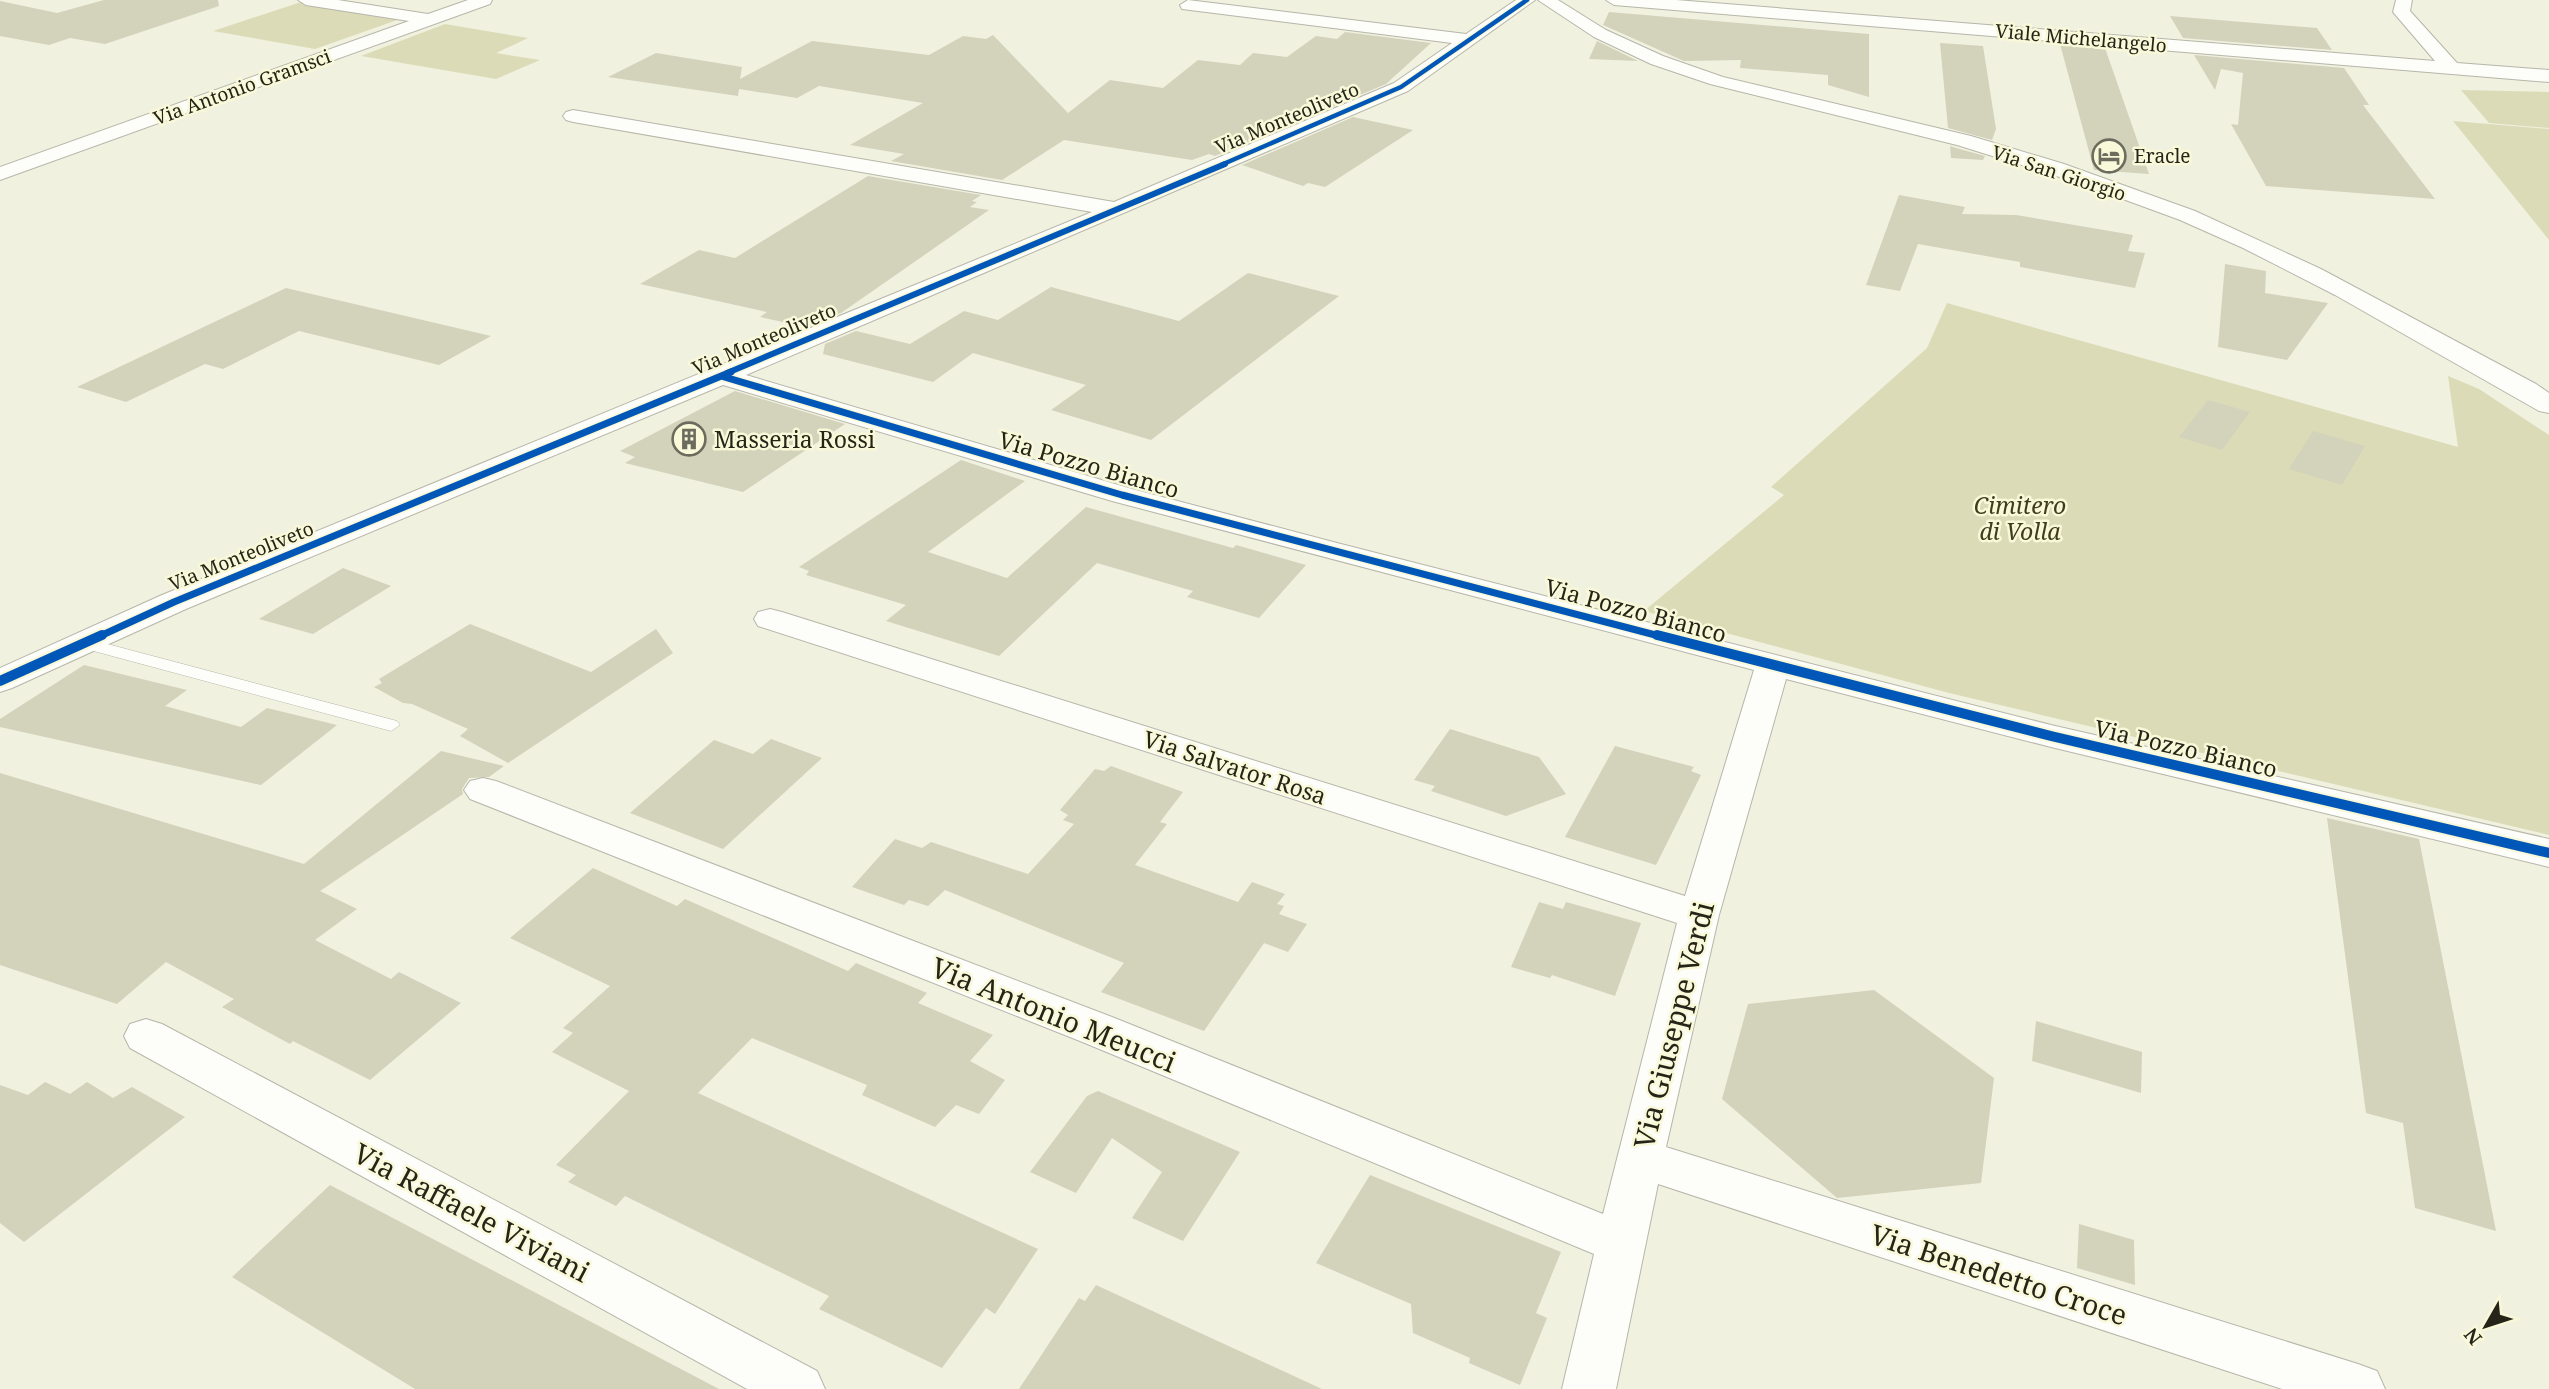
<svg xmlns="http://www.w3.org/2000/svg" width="2549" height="1389" viewBox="0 0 2549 1389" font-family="'Noto Serif',serif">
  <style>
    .green { fill: #dcdbb7 }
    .building { fill: #d3d2bb }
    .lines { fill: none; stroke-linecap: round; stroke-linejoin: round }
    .service-casing { stroke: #b6b6a9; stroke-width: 1 }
    .minor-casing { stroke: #b6b6a9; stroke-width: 2 }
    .service { fill: #fdfdfa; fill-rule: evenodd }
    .minor { fill: #fdfdfa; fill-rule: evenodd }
    .cycleway-far3-casing { stroke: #f9f8d8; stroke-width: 7 }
    .cycleway-far2-casing { stroke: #f9f8d8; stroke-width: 9 }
    .cycleway-far1-casing { stroke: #f9f8d8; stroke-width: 10 }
    .cycleway-casing { stroke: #f9f8d8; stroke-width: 14 }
    .cycleway-far3 { stroke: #0057b8; stroke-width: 4.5 }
    .cycleway-far2 { stroke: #0057b8; stroke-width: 6 }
    .cycleway-far1 { stroke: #0057b8; stroke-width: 7 }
    .cycleway { stroke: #0057b8; stroke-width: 10 }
    .labels { text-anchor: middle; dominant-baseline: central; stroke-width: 5; stroke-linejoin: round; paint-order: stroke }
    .far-street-label { font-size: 19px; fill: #252418; stroke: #f9f8d8 }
    .far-poi-label { font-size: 19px; fill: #252418; stroke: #f9f8d8; text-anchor: start }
    .poi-label { font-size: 23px; fill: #252418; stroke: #f9f8d8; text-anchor: start }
    .street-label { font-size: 23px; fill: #252418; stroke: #f9f8d8 }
    .park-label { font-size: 23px; font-style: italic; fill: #3f3d1a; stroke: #f9f8d8 }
    .near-street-label { font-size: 28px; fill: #252418; stroke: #f9f8d8 }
  </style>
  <rect width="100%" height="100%" fill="#f1f1e0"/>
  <!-- green -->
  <path class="green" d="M 301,2 L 403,18 L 315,49 L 213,31 Z
    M 445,24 L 528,38 L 496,53 L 540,60 L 496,79 L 361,56 Z
    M 2461,90 L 2549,92 L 2549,128 L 2489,123 Z
    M 2453,121 L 2549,129 L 2549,240 Z
    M 1947,303 L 2458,447 L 2448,376 L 2479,389 L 2549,435 L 2549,835 L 1949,693 L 1644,611 L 1784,495 L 1771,487 L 1927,348 Z"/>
  <!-- building -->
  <path class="building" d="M 104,0 L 218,0 L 219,6 L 105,44 L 70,38 L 49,45 L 0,36 L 0,1 L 57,13 Z
    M 1609,12 L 1869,34 L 1869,97 L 1828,85 L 1828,75 L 1740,68 L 1741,60 L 1684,61 L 1603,25 Z
    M 2170,16 L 2317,28 L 2332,50 L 2183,38 Z
    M 1345,32 L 1431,43 L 1386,84 L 1215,156 L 1209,154 L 1192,160 L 1064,140 L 1002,180 L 891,161 L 904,154 L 850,145 L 923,103 L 819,86 L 797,98 L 739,89 L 738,96 L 608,77 L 656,53 L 742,67 L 740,79 L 812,41 L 929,55 L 963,36 L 986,39 L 993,35 L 1068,113 L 1110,80 L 1163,88 L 1198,60 L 1240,65 L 1253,53 L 1287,57 L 1316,36 L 1337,39 Z
    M 1597,41 L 1638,61 L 1589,59 Z
    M 1940,43 L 1983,46 L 1996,129 L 1992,140 L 1948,128 Z
    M 2060,44 L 2105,48 L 2149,174 L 2094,170 Z
    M 2194,55 L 2344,68 L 2369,105 L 2363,105 L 2435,199 L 2266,186 L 2231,124 L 2238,125 L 2243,73 L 2221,69 L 2215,90 Z
    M 1353,117 L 1413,130 L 1325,187 L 1308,183 L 1303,186 L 1242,165 Z
    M 1950,146 L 1956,148 L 1985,156 L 1983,160 L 1951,158 Z
    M 868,176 L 981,195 L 972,201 L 977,202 L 970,207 L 989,210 L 841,313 L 806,327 L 760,317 L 767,312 L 640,284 L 699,250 L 735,258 Z
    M 1899,195 L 1965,207 L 1962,214 L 2016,215 L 2133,235 L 2128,251 L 2145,253 L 2135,288 L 2020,267 L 2020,262 L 1918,244 L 1900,291 L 1866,285 Z
    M 2225,264 L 2266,271 L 2265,293 L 2328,303 L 2287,360 L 2218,347 Z
    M 1248,273 L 1339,296 L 1151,440 L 1051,410 L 1086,385 L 973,353 L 933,382 L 823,354 L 825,344 L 856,331 L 910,344 L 964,311 L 998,320 L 1051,287 L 1179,321 Z
    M 286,288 L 491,336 L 439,365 L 299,331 L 223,369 L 205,364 L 126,402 L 77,387 Z
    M 735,391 L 845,424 L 743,492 L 625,463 L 635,457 L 620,451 Z
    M 2208,400 L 2250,412 L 2222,450 L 2179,437 Z
    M 2313,431 L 2365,446 L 2342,485 L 2289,469 Z
    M 961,460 L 1025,481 L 928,552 L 1007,578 L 1086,507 L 1233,548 L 1236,545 L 1306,565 L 1259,618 L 1187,597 L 1193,591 L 1097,563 L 999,656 L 886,621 L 906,605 L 806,575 L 809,571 L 799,567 Z
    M 343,568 L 391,586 L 313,634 L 259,619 Z
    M 470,624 L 591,672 L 656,629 L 673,653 L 508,763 L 460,736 L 468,729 L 412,704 L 403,703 L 374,687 L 382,683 L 379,679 Z
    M 84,665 L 187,690 L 165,706 L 241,727 L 267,708 L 337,725 L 261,785 L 0,727 L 0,719 Z
    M 1450,729 L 1539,757 L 1566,794 L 1506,816 L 1431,791 L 1435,786 L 1414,780 Z
    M 771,739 L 822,758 L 723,849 L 630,813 L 714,740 L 753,754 Z
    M 1615,746 L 1694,767 L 1691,771 L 1701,775 L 1656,865 L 1565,837 Z
    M 441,751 L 504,766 L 489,777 L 469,778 L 462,789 L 463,794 L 320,891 L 357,909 L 315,940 L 391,979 L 399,972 L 461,1003 L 370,1080 L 293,1041 L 290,1044 L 222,1007 L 234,999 L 166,962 L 117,1004 L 0,965 L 0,773 L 304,864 Z
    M 1111,766 L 1183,792 L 1160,822 L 1167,824 L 1135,865 L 1238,902 L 1252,882 L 1285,894 L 1277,904 L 1284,906 L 1279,914 L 1307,924 L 1288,952 L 1264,943 L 1204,1031 L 1101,992 L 1124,963 L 945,890 L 928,906 L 909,900 L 904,905 L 852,887 L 895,839 L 922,848 L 931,842 L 1028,874 L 1074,824 L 1063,820 L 1068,815 L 1060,810 L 1095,769 L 1104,771 Z
    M 2327,818 L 2419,839 L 2496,1231 L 2415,1208 L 2403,1123 L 2366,1113 Z
    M 593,868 L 677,906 L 685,899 L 848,971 L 856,963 L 927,993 L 918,1003 L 993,1035 L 970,1061 L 1005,1080 L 979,1114 L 956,1105 L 935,1127 L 862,1095 L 867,1085 L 752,1038 L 698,1093 L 1038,1249 L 995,1314 L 986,1308 L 942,1368 L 819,1309 L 829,1296 L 625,1196 L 616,1206 L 568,1182 L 576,1175 L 556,1165 L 629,1091 L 552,1052 L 573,1033 L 563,1028 L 610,986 L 510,938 Z
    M 1539,902 L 1563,909 L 1566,902 L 1641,923 L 1615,996 L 1552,975 L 1550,978 L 1511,967 Z
    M 1874,990 L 1994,1078 L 1981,1183 L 1837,1198 L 1722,1099 L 1748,1004 Z
    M 2036,1021 L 2142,1052 L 2141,1093 L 2032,1061 Z
    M 45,1082 L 70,1094 L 87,1082 L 113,1098 L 132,1087 L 185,1117 L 24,1242 L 0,1223 L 0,1085 L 28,1095 Z
    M 1098,1091 L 1240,1152 L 1183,1241 L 1132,1218 L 1162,1172 L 1112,1138 L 1076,1193 L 1030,1172 L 1087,1096 Z
    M 1370,1175 L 1561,1252 L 1536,1313 L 1547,1318 L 1520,1385 L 1469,1363 L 1470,1358 L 1413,1333 L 1411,1304 L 1316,1263 Z
    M 330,1185 L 719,1389 L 415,1389 L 232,1277 Z
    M 2079,1224 L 2134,1240 L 2135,1285 L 2077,1268 Z
    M 1096,1285 L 1322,1389 L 1019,1389 L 1079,1298 L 1085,1301 Z"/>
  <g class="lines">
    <defs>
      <path id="service" d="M 81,637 L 397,721 L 400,725 L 391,731 L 75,646 L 73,642 Z"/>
      <path id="minor" d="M 298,0 L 338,0 L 428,14 L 468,0 L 492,0 L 490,4 L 0,180 L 0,167 L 409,21 L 306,5 Z
        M 1188,0 L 1466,34 L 1516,0 L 1535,0 L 1408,91 L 746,375 L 1132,489 L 1337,543 L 2051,725 L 2549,839 L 2549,867 L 2051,747 L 1786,679 L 1719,915 L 1666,1147 L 2358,1364 L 2377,1371 L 2385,1389 L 2282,1389 L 1658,1184 L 1616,1389 L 1562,1389 L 1594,1254 L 1080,1041 L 470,799 L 464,790 L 470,781 L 483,778 L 496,781 L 1112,1017 L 1603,1214 L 1677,923 L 758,626 L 754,619 L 758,612 L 770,609 L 782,612 L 1685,896 L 1754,670 L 1112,501 L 723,385 L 186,609 L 12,688 L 0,692 L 0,668 L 162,595 L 1092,212 L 573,122 L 566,120 L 563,116 L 566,112 L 573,110 L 1114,202 L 1394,83 L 1452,43 L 1182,9 L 1180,5 Z
        M 1538,0 L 1558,0 L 1606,30 L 1663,56 L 1723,77 L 1971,136 L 2064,164 L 2195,211 L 2321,269 L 2536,384 L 2549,393 L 2549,413 L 2539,411 L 2335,295 L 2243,248 L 2180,220 L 2082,184 L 1957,145 L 1710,84 L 1651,64 L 1594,37 Z
        M 1606,0 L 1676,0 L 2435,61 L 2393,12 L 2396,0 L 2412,0 L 2410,11 L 2457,63 L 2549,70 L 2549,82 L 1614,5 Z
        M 146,1019 L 162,1024 L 817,1371 L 825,1389 L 747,1389 L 130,1048 L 124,1036 L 130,1024 Z"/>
    </defs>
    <!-- service casing -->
    <use href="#service" class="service-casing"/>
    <!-- minor casing -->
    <use href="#minor" class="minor-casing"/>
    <!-- service -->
    <use href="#service" class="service"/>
    <!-- minor -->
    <use href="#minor" class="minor"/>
    <defs>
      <path id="cycleway-far3" d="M 1221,165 L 1401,87 L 1527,0"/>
      <path id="cycleway-far2" d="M 727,373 L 1225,164"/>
      <path id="cycleway-far1" d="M 721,376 L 1122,495 L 1663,637
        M 98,637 L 174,602 L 731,372"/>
      <path id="cycleway" d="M 1657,635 L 2051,736 L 2549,853
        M 0,681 L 102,635"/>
    </defs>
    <!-- cycleway-far3 casing -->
    <use href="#cycleway-far3" class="cycleway-far3-casing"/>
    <!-- cycleway-far2 casing -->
    <use href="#cycleway-far2" class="cycleway-far2-casing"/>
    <!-- cycleway-far1 casing -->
    <use href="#cycleway-far1" class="cycleway-far1-casing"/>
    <!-- cycleway casing -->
    <use href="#cycleway" class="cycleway-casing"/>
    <!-- cycleway-far3 -->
    <use href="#cycleway-far3" class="cycleway-far3"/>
    <!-- cycleway-far2 -->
    <use href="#cycleway-far2" class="cycleway-far2"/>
    <!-- cycleway-far1 -->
    <use href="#cycleway-far1" class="cycleway-far1"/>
    <!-- cycleway -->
    <use href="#cycleway" class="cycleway"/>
  </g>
  <!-- icons -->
  <defs>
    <symbol id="hotel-ring" viewBox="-11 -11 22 22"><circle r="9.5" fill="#f9f8d8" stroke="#6c6c5e" stroke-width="1.5"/><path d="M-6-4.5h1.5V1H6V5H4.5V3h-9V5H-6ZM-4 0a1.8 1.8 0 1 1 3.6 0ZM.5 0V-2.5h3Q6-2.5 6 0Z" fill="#6c6c5e"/></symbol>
    <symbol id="building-ring" viewBox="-11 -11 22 22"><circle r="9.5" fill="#f9f8d8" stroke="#6c6c5e" stroke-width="1.5"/><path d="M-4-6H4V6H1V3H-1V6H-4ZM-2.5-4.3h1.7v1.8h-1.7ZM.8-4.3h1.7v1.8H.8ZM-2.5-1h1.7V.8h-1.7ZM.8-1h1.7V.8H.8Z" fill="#6c6c5e"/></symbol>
  </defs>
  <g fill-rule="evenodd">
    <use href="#hotel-ring" x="2090" y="137" width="38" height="38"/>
    <use href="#building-ring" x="670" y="420" width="38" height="38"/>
  </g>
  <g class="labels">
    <!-- far-street labels -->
    <g class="far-street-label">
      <text transform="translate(2081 38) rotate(5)">Viale Michelangelo</text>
      <text transform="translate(242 87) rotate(-20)">Via Antonio Gramsci</text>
      <text transform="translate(1287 118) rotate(-23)">Via Monteoliveto</text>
      <text transform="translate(2059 173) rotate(18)">Via San Giorgio</text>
      <text transform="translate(764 339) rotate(-23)">Via Monteoliveto</text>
      <text transform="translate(241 556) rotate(-22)">Via Monteoliveto</text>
    </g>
    <!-- far-poi labels -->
    <g class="far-poi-label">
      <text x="2134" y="156">Eracle</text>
    </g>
    <!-- poi labels -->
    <g class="poi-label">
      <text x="714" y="439">Masseria Rossi</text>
    </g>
    <!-- street labels -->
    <g class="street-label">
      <text transform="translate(1089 464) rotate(16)">Via Pozzo Bianco</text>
      <text transform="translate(1636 610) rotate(15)">Via Pozzo Bianco</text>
      <text transform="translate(2186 748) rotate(13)">Via Pozzo Bianco</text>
      <text transform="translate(1235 767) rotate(18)">Via Salvator Rosa</text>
    </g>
    <!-- park labels -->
    <g class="park-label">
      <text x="2020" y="505">Cimitero<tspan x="2020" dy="26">di Volla</tspan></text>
    </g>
    <!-- near-street labels -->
    <g class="near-street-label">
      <text transform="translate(1054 1014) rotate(22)">Via Antonio Meucci</text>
      <text transform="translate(1673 1025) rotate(-76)">Via Giuseppe Verdi</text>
      <text transform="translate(472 1212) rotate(28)">Via Raffaele Viviani</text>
      <text transform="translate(1999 1274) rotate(18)">Via Benedetto Croce</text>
    </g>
  </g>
  <!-- north arrow -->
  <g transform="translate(2486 1326) rotate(231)" stroke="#f9f8d8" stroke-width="5" paint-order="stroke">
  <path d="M0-5L12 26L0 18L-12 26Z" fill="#252418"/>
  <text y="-10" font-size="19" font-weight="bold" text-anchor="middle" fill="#252418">N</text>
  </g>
</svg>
